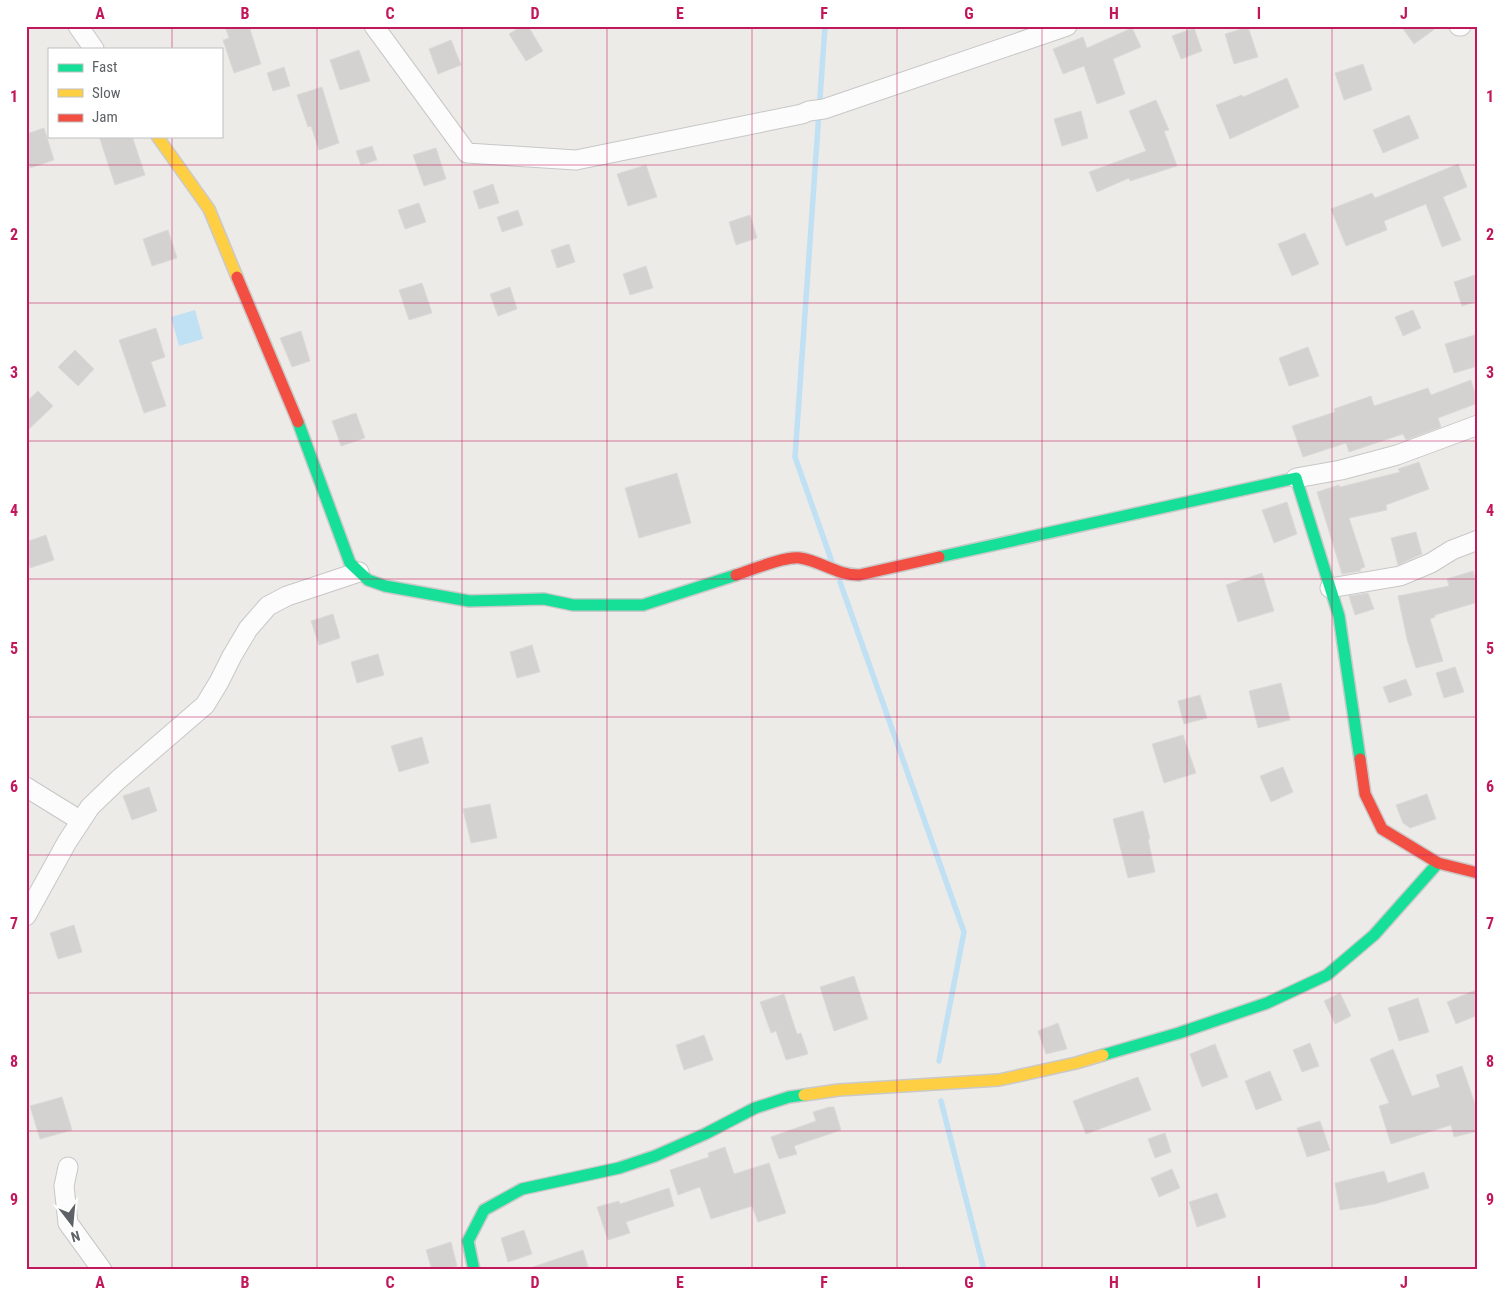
<svg xmlns="http://www.w3.org/2000/svg" width="1504" height="1296" viewBox="0 0 1504 1296" font-family="'Roboto Condensed',sans-serif">
  <style>
    .water { fill: #c0e0f3 }
    .lines { fill: none; stroke-linecap: round; stroke-linejoin: round }
    .stream { stroke: #c0e0f3; stroke-width: 5.5 }
    .building { fill: #d4d2d1; stroke: #dcdad8 }
    .street-casing { stroke: #c7c7c8; stroke-width: 21 }
    .fast-casing { stroke: #cac9c9; stroke-width: 14 }
    .slow-casing { stroke: #cac9c9; stroke-width: 14 }
    .jam-casing { stroke: #cac9c9; stroke-width: 14 }
    .street { stroke: #fcfcfc; stroke-width: 19 }
    .fast { stroke: #16e098; stroke-width: 11 }
    .slow { stroke: #ffcf43; stroke-width: 11 }
    .jam { stroke: #f24e42; stroke-width: 11 }
    .grid { fill: none; stroke: #c2185b; stroke-width: 1; stroke-opacity: 0.55 }
    .neatline { fill: none; stroke: #c2185b; stroke-width: 2 }
    .grid-label { font-size: 16px; text-anchor: middle; font-weight: bold; fill: #c2185b }
  </style>
  <rect width="100%" height="100%" fill="#edebe8"/>
  <!-- water -->
  <path class="water" d="M 195,310 L 203,339 L 179,346 L 171,317 Z"/>
  <g class="lines">
    <!-- stream -->
    <path class="stream" d="M 825,26 L 795,457 L 832,562
      M 840,582 L 964,932 L 939,1061
      M 941,1101 L 984,1270"/>
  </g>
  <!-- building -->
  <path class="building" d="M 225,26 L 249,26 L 261,64 L 234,73 L 223,40 L 229,38 Z
    M 522,26 L 528,26 L 543,51 L 526,61 L 509,34 Z
    M 1401,26 L 1439,26 L 1414,44 Z
    M 1248,27 L 1258,57 L 1234,64 L 1225,34 Z
    M 1132,28 L 1141,47 L 1113,59 L 1125,94 L 1097,104 L 1084,66 L 1063,74 L 1053,49 L 1083,37 L 1087,48 Z
    M 1194,28 L 1202,51 L 1181,59 L 1172,36 Z
    M 451,40 L 461,65 L 438,74 L 429,49 Z
    M 359,50 L 370,81 L 340,90 L 330,60 Z
    M 1363,64 L 1372,90 L 1344,100 L 1335,73 Z
    M 284,67 L 290,86 L 273,91 L 267,73 Z
    M 1287,78 L 1299,107 L 1230,139 L 1216,105 L 1242,95 L 1243,97 Z
    M 322,87 L 339,143 L 319,150 L 311,126 L 308,127 L 297,95 Z
    M 1156,100 L 1169,130 L 1164,131 L 1177,166 L 1130,181 L 1129,178 L 1097,192 L 1089,172 L 1146,151 L 1129,111 Z
    M 1081,111 L 1088,138 L 1062,146 L 1054,119 Z
    M 1409,115 L 1419,138 L 1383,153 L 1373,130 Z
    M 44,128 L 54,160 L 30,168 L 26,156 L 26,134 Z
    M 99,136 L 132,136 L 145,175 L 115,185 Z
    M 372,146 L 377,160 L 361,165 L 356,151 Z
    M 436,148 L 446,179 L 424,186 L 413,155 Z
    M 1458,164 L 1467,187 L 1443,197 L 1461,240 L 1442,247 L 1426,204 L 1384,221 L 1387,230 L 1346,246 L 1331,209 L 1372,193 L 1375,198 Z
    M 646,165 L 657,197 L 628,206 L 617,174 Z
    M 493,184 L 499,203 L 479,209 L 473,191 Z
    M 419,203 L 426,222 L 405,229 L 398,210 Z
    M 518,210 L 523,225 L 502,232 L 497,217 Z
    M 750,215 L 757,238 L 736,245 L 729,222 Z
    M 168,230 L 177,258 L 152,266 L 143,239 Z
    M 1305,233 L 1319,264 L 1292,276 L 1278,244 Z
    M 569,244 L 575,262 L 557,268 L 551,250 Z
    M 646,266 L 653,288 L 630,295 L 623,274 Z
    M 1478,274 L 1478,301 L 1462,306 L 1454,282 Z
    M 422,283 L 432,313 L 409,320 L 399,290 Z
    M 510,287 L 517,309 L 498,316 L 490,294 Z
    M 1413,310 L 1421,328 L 1403,336 L 1395,317 Z
    M 156,328 L 165,357 L 151,362 L 166,406 L 144,413 L 119,340 Z
    M 301,331 L 310,361 L 292,367 L 280,338 Z
    M 1478,334 L 1478,366 L 1454,373 L 1445,344 Z
    M 1308,347 L 1319,376 L 1289,386 L 1279,358 Z
    M 75,350 L 94,369 L 78,386 L 58,367 Z
    M 1471,380 L 1478,403 L 1438,418 L 1441,427 L 1406,440 L 1403,434 L 1349,452 L 1346,443 L 1303,457 L 1292,426 L 1335,412 L 1334,409 L 1371,396 L 1374,406 L 1428,388 L 1431,395 Z
    M 38,391 L 53,406 L 26,432 L 26,402 Z
    M 356,413 L 365,438 L 341,446 L 332,421 Z
    M 1419,462 L 1429,489 L 1386,505 L 1387,510 L 1349,518 L 1365,567 L 1360,569 L 1361,571 L 1342,574 L 1317,492 L 1339,485 L 1340,487 L 1400,472 L 1398,469 Z
    M 677,473 L 691,523 L 639,538 L 625,488 Z
    M 1287,502 L 1297,534 L 1274,543 L 1262,510 Z
    M 1416,532 L 1422,554 L 1398,565 L 1391,538 Z
    M 46,535 L 54,560 L 30,568 L 26,556 L 26,542 Z
    M 1473,571 L 1478,588 L 1478,602 L 1435,615 L 1435,617 L 1430,619 L 1443,661 L 1416,668 L 1407,639 L 1398,596 L 1449,586 L 1447,579 Z
    M 1262,573 L 1274,611 L 1238,622 L 1226,585 Z
    M 1368,593 L 1374,609 L 1355,615 L 1349,596 Z
    M 333,614 L 340,638 L 319,645 L 311,621 Z
    M 532,645 L 540,672 L 517,678 L 510,652 Z
    M 378,654 L 384,675 L 357,683 L 351,662 Z
    M 1455,667 L 1464,692 L 1444,698 L 1436,673 Z
    M 1406,679 L 1412,695 L 1389,703 L 1383,687 Z
    M 1281,683 L 1290,720 L 1258,728 L 1249,691 Z
    M 1200,695 L 1207,718 L 1184,724 L 1178,701 Z
    M 1183,735 L 1196,773 L 1164,783 L 1152,744 Z
    M 422,737 L 429,763 L 399,772 L 391,746 Z
    M 1283,767 L 1293,792 L 1271,802 L 1260,776 Z
    M 149,787 L 157,811 L 132,820 L 123,796 Z
    M 1427,794 L 1436,819 L 1410,828 L 1403,823 L 1396,805 Z
    M 490,804 L 497,838 L 471,843 L 463,809 Z
    M 1143,811 L 1150,839 L 1148,839 L 1155,872 L 1128,878 L 1113,819 Z
    M 74,925 L 82,952 L 58,959 L 50,933 Z
    M 854,976 L 868,1019 L 834,1031 L 820,987 Z
    M 1478,989 L 1478,1015 L 1456,1024 L 1447,1002 Z
    M 1340,993 L 1351,1016 L 1335,1024 L 1324,1001 Z
    M 784,994 L 797,1034 L 801,1033 L 808,1054 L 786,1060 L 776,1031 L 771,1033 L 760,1002 Z
    M 1418,998 L 1429,1032 L 1399,1041 L 1388,1008 Z
    M 1058,1023 L 1067,1049 L 1046,1054 L 1038,1031 Z
    M 704,1035 L 713,1060 L 684,1070 L 676,1045 Z
    M 1310,1043 L 1319,1066 L 1302,1072 L 1293,1050 Z
    M 1215,1044 L 1228,1077 L 1202,1087 L 1190,1054 Z
    M 1393,1049 L 1412,1096 L 1440,1087 L 1436,1075 L 1462,1066 L 1475,1104 L 1478,1103 L 1478,1131 L 1454,1137 L 1451,1125 L 1391,1144 L 1379,1106 L 1389,1103 L 1370,1059 Z
    M 1270,1071 L 1282,1100 L 1256,1110 L 1245,1081 Z
    M 1138,1077 L 1151,1110 L 1086,1134 L 1073,1101 Z
    M 62,1097 L 72,1130 L 40,1139 L 30,1106 Z
    M 829,1107 L 834,1107 L 841,1130 L 794,1146 L 797,1154 L 779,1159 L 771,1137 L 816,1121 L 813,1112 Z
    M 1320,1121 L 1330,1150 L 1307,1157 L 1297,1128 Z
    M 1165,1133 L 1171,1152 L 1155,1158 L 1148,1139 Z
    M 725,1147 L 734,1174 L 769,1163 L 786,1213 L 758,1222 L 752,1206 L 711,1219 L 700,1187 L 678,1195 L 670,1170 L 709,1157 L 708,1153 Z
    M 1172,1169 L 1180,1188 L 1159,1197 L 1151,1178 Z
    M 1384,1171 L 1388,1183 L 1424,1172 L 1429,1188 L 1375,1204 L 1340,1210 L 1335,1183 Z
    M 669,1188 L 674,1206 L 626,1222 L 630,1233 L 608,1240 L 597,1207 L 619,1201 L 620,1204 Z
    M 1217,1193 L 1226,1217 L 1197,1227 L 1189,1202 Z
    M 524,1230 L 532,1254 L 508,1262 L 501,1238 Z
    M 451,1242 L 457,1266 L 446,1270 L 432,1270 L 426,1250 Z
    M 583,1250 L 589,1270 L 533,1270 L 533,1267 Z"/>
  <g class="lines">
    <defs>
      <path id="street" d="M 78,26 L 94,49
        M 374,26 L 467,153 L 576,160 L 802,114 L 809,111 L 824,109 L 1067,26
        M 1459,26 L 1461,26
        M 1296,478 L 1341,470 L 1397,455 L 1478,425
        M 1330,588 L 1400,576 L 1431,563 L 1452,550 L 1478,540
        M 26,787 L 81,821
        M 26,916 L 67,842 L 90,807 L 118,780 L 205,705 L 219,682 L 232,656 L 248,629 L 268,606 L 287,596 L 359,572
        M 68,1167 L 64,1186 L 68,1223 L 102,1270"/>
      <path id="fast" d="M 298,422 L 350,563 L 368,580 L 385,586 L 469,601 L 544,599 L 573,605 L 643,605 L 736,575
        M 939,557 L 1296,478 L 1339,616 L 1360,759
        M 1103,1055 L 1179,1033 L 1267,1003 L 1327,975 L 1374,935 L 1438,863
        M 474,1270 L 468,1241 L 484,1210 L 522,1189 L 619,1168 L 655,1156 L 705,1134 L 755,1108 L 789,1097 L 804,1095"/>
      <path id="slow" d="M 157,136 L 209,209 L 237,277
        M 804,1095 L 839,1090 L 999,1080 L 1076,1063 L 1103,1055"/>
      <path id="jam" d="M 237,277 L 298,422
        M 736,575 C 751,570 785,556 800,558 C 821,561 836,575 859,575 L 939,557
        M 1360,759 L 1365,794 L 1382,829 L 1438,863 L 1478,873"/>
    </defs>
    <!-- street casing -->
    <use href="#street" class="street-casing"/>
    <!-- fast casing -->
    <use href="#fast" class="fast-casing"/>
    <!-- slow casing -->
    <use href="#slow" class="slow-casing"/>
    <!-- jam casing -->
    <use href="#jam" class="jam-casing"/>
    <!-- street -->
    <use href="#street" class="street"/>
    <!-- fast -->
    <use href="#fast" class="fast"/>
    <!-- slow -->
    <use href="#slow" class="slow"/>
    <!-- jam -->
    <use href="#jam" class="jam"/>
  </g>
  <!-- grid -->
  <path class="grid" d="M 172,26 L 172,49M 317,26 L 317,1270M 462,26 L 462,1270M 607,26 L 607,1270M 752,26 L 752,1270M 897,26 L 897,1270M 1042,26 L 1042,1270M 1187,26 L 1187,1270M 1332,26 L 1332,1270M 172,136 L 172,1270M 26,165 L 1478,165M 26,303 L 1478,303M 26,441 L 1478,441M 26,579 L 1478,579M 26,717 L 1478,717M 26,855 L 1478,855M 26,993 L 1478,993M 26,1131 L 1478,1131"/>
  <!-- border -->
  <rect width="1504" height="1296" fill="none" stroke="#ffffff" stroke-width="55"/>
  <!-- legend -->
  <rect x="48" y="48" width="175" height="90" fill="#ffffff" stroke="#bfc0c1"/>
  <rect x="58" y="64" width="25" height="8" fill="#16e098" stroke="#bfc0c1"/>
  <text x="92" y="72" font-size="15" fill="#5e6165">Fast</text>
  <rect x="58" y="89" width="25" height="8" fill="#ffcf43" stroke="#bfc0c1"/>
  <text x="92" y="98" font-size="15" fill="#5e6165">Slow</text>
  <rect x="58" y="114" width="25" height="8" fill="#f24e42" stroke="#bfc0c1"/>
  <text x="92" y="122" font-size="15" fill="#5e6165">Jam</text>
  <!-- north arrow -->
  <g transform="translate(72 1224) rotate(164)" stroke="#ffffff" stroke-width="4" paint-order="stroke">
  <path d="M0-4L9 19L0 12L-9 19Z" fill="#5e6165"/>
  <text y="-8" font-size="14" font-weight="bold" text-anchor="middle" fill="#5e6165">N</text>
  </g>
  <rect x="28" y="28" width="1448" height="1240" class="neatline"/>
  <g class="grid-label">
    <text x="100" y="19">A</text>
    <text x="245" y="19">B</text>
    <text x="390" y="19">C</text>
    <text x="535" y="19">D</text>
    <text x="680" y="19">E</text>
    <text x="824" y="19">F</text>
    <text x="969" y="19">G</text>
    <text x="1114" y="19">H</text>
    <text x="1259" y="19">I</text>
    <text x="1404" y="19">J</text>
    <text x="14" y="102">1</text>
    <text x="1490" y="102">1</text>
    <text x="14" y="240">2</text>
    <text x="1490" y="240">2</text>
    <text x="14" y="378">3</text>
    <text x="1490" y="378">3</text>
    <text x="14" y="516">4</text>
    <text x="1490" y="516">4</text>
    <text x="14" y="654">5</text>
    <text x="1490" y="654">5</text>
    <text x="14" y="792">6</text>
    <text x="1490" y="792">6</text>
    <text x="14" y="929">7</text>
    <text x="1490" y="929">7</text>
    <text x="14" y="1067">8</text>
    <text x="1490" y="1067">8</text>
    <text x="14" y="1205">9</text>
    <text x="1490" y="1205">9</text>
    <text x="100" y="1288">A</text>
    <text x="245" y="1288">B</text>
    <text x="390" y="1288">C</text>
    <text x="535" y="1288">D</text>
    <text x="680" y="1288">E</text>
    <text x="824" y="1288">F</text>
    <text x="969" y="1288">G</text>
    <text x="1114" y="1288">H</text>
    <text x="1259" y="1288">I</text>
    <text x="1404" y="1288">J</text>
  </g>
</svg>
